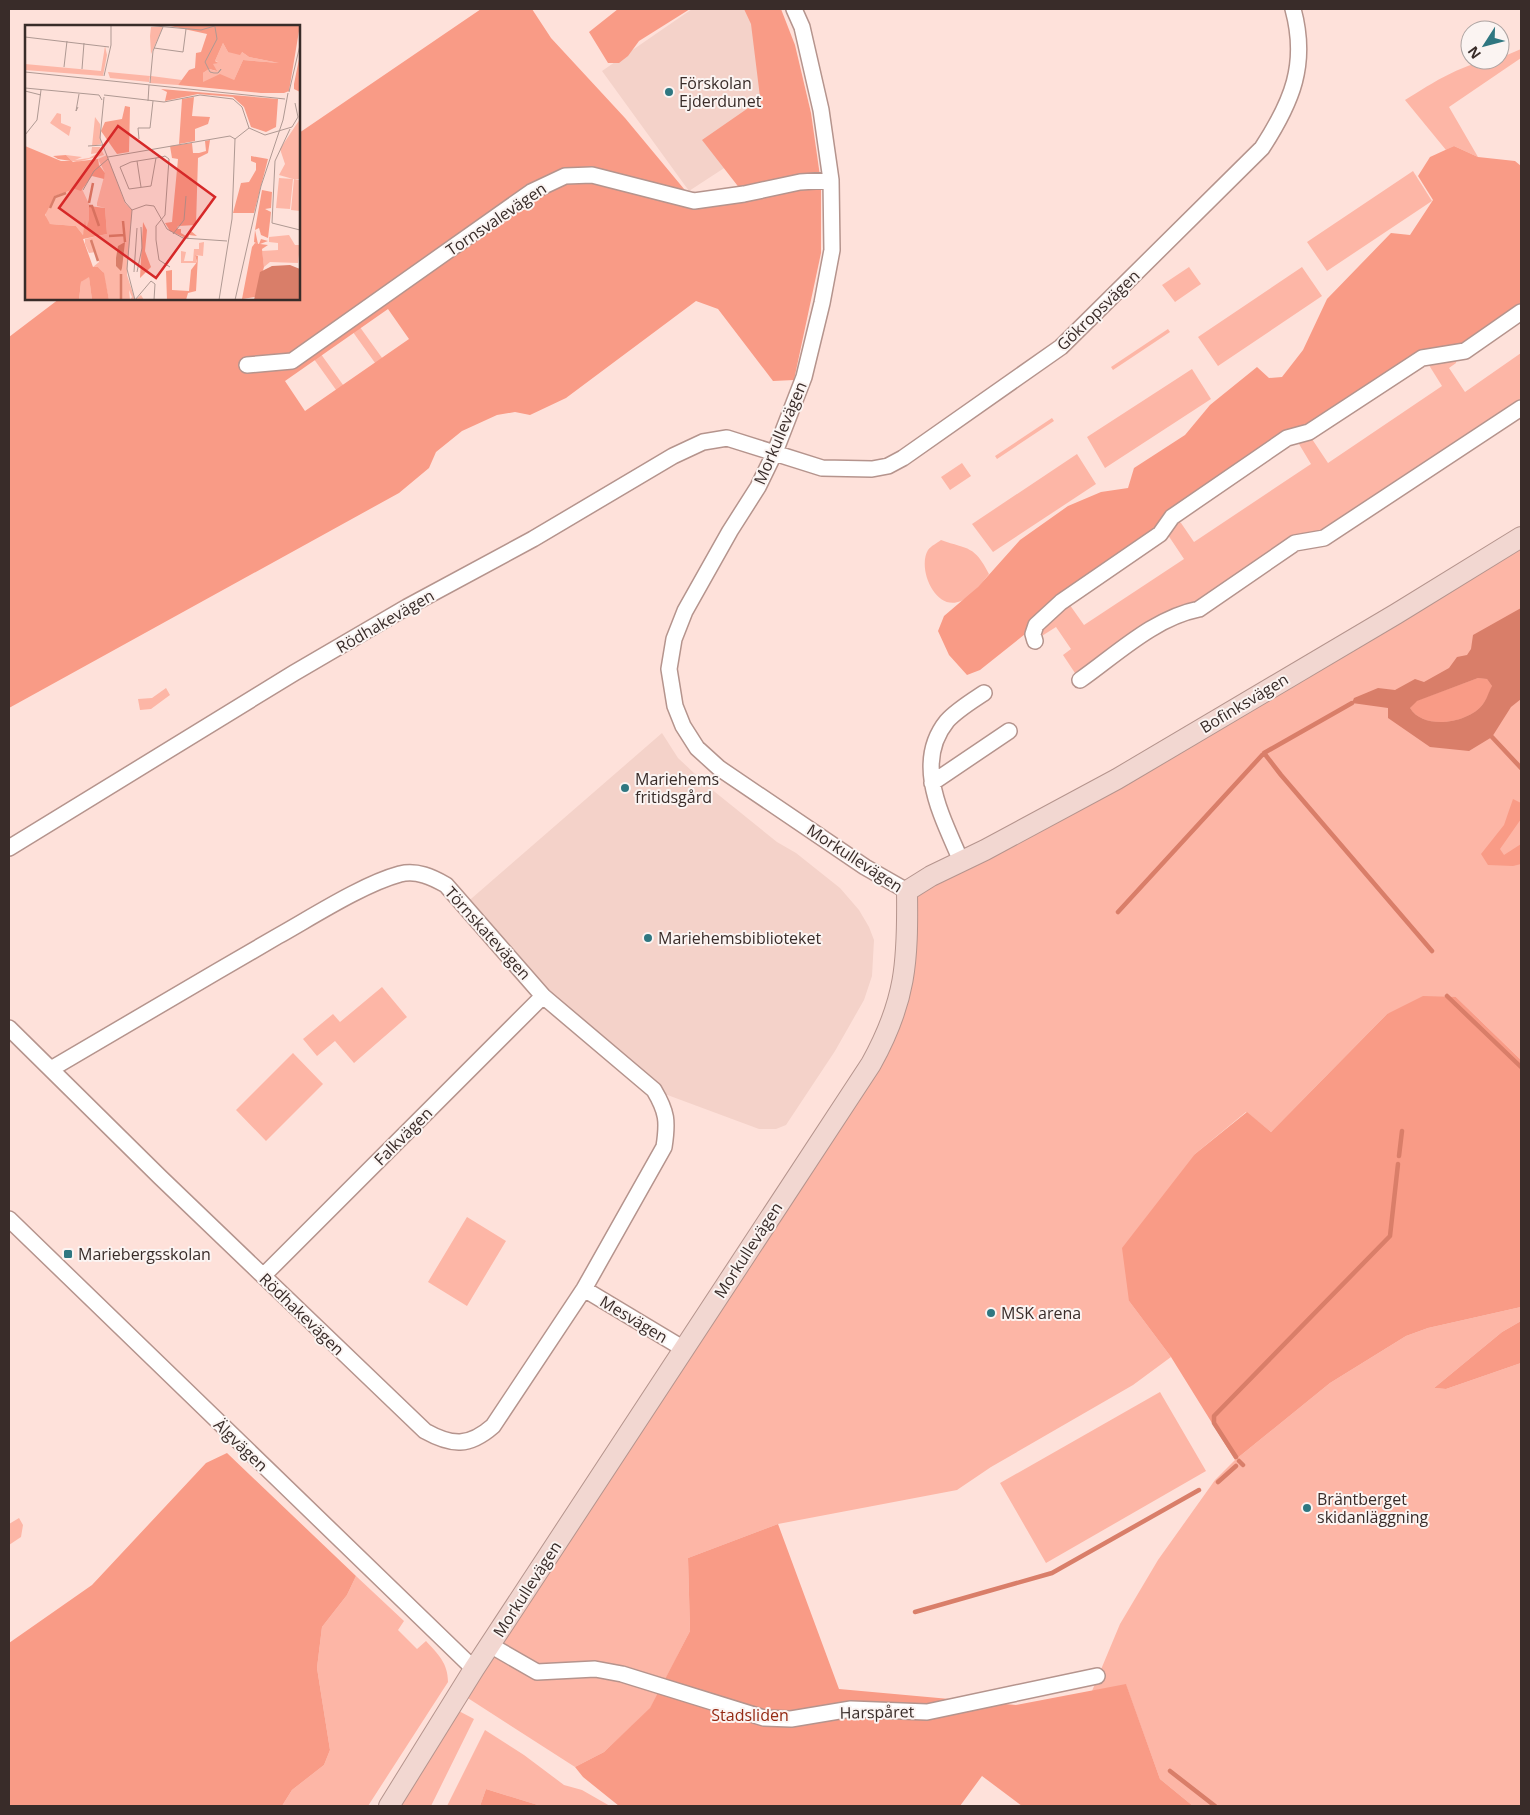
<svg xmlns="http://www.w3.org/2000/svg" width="1530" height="1815" viewBox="0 0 1530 1815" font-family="'Open Sans',sans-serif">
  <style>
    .built { fill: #f4d2c9 }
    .green { fill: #fdb6a6 }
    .forest { fill: #f99b86; fill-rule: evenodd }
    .water { fill: #d97e69; fill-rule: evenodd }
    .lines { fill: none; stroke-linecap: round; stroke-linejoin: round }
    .stream { stroke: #d97e69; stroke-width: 4.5 }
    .street-casing { stroke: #b5948d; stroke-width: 18 }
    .secondary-casing { stroke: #b5948d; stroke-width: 22 }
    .street { stroke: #fff; stroke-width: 15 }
    .secondary { stroke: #f2d7d1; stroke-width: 20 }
    .poi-dot { fill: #2f7781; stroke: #fbf4f2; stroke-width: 2 }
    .labels { text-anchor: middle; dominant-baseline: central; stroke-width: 4; stroke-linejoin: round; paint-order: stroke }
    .poi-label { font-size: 16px; fill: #392c29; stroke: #fbf4f2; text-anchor: start }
    .street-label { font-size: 16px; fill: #392c29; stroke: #fbf4f2 }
    .park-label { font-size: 16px; fill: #942811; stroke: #fbf4f2 }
    .inset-river { fill: none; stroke: #d97e69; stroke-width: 2.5 }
    .inset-road { fill: none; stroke: #af9993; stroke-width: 1 }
    .view { fill: #d62828; fill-opacity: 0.15; stroke: #d62828; stroke-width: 2.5 }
    .inset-edge { fill: none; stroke: #392c29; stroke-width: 2.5 }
  </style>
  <rect width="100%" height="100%" fill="#fee1da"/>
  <!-- built -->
  <path class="built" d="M 692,9 L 765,9 L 796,121 L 689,191 L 602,71 Z
    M 662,733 L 678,758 L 710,788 L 777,842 L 796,853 L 840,888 L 859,910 L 869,927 L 874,940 L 872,976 L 864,1000 L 835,1051 L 786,1125 L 776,1129 L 759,1129 L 654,1090 L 559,1009 L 464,905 Z"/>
  <!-- green -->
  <path class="green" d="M 1521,49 L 1521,58 L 1449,107 L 1478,157 L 1454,146 L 1446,150 L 1405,100 C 1433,83 1466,60 1500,60 L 1500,58 Z
    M 1413,171 L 1432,201 L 1327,271 L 1307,242 Z
    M 1189,267 L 1201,284 L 1175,302 L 1162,285 Z
    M 1302,267 L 1322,296 L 1218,366 L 1198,337 Z
    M 357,323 L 385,362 L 378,367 L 350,328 Z
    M 1168,329 L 1170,332 L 1113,370 L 1111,367 Z
    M 318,350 L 346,389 L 339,394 L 311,355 Z
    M 1521,353 L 1521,401 L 1330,531 L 1192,605 L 1175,608 L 1166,613 L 1079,673 L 1075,673 L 1063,655 L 1071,649 L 1056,627 L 1037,639 L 1037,631 L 1067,601 L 1084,625 L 1184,559 L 1166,532 L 1176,520 L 1181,523 L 1194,542 L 1311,464 L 1296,439 L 1310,436 L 1328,463 L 1442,386 L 1427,362 L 1457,356 L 1456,363 L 1449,368 L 1465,392 Z
    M 1192,369 L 1211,399 L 1105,468 L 1087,437 Z
    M 1052,418 L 1054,421 L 997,459 L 995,456 Z
    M 1077,454 L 1096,484 L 993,552 L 972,524 Z
    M 962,463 L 971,476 L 950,490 L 941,477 Z
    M 1521,537 L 1521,1060 L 1456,997 L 1387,1014 L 1271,1132 L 1246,1112 L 1195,1154 L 1129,1301 L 1171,1357 L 1133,1385 L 991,1467 L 957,1490 L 778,1524 L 688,1558 L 690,1631 L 650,1709 L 604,1752 L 575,1767 L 460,1693 L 885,1038 L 907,891 Z
    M 941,540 C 969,550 974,545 989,574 C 982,583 971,597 961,601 C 935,612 917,568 928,550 C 931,546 937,543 941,540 Z
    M 166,688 L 170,695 L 151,709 L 140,710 L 138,699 L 152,698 Z
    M 382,987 L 407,1017 L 354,1063 L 335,1041 L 317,1056 L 303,1039 L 333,1014 L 340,1022 Z
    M 293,1053 L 323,1084 L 266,1141 L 236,1110 Z
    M 467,1217 L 506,1241 L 467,1306 L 428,1282 Z
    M 1521,1307 L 1521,1321 L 1502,1332 L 1434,1388 L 1446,1389 L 1521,1363 L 1521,1806 L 1193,1806 L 1160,1779 L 1126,1685 L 1092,1691 L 1120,1624 L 1158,1560 L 1215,1480 L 1235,1460 L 1330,1383 L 1406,1336 L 1428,1328 Z
    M 1160,1392 L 1206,1471 L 1046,1563 L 1000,1483 Z
    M 19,1518 L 23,1525 L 21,1537 L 9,1545 L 9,1524 Z
    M 356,1576 L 404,1621 L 398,1630 L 417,1649 L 426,1641 C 438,1654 448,1663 448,1682 L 368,1806 L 282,1806 L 292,1790 L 324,1765 L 330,1750 L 317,1668 L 322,1627 L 347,1595 Z
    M 457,1710 L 474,1719 L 431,1806 L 396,1806 Z
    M 485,1730 L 524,1755 L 564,1785 L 582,1790 L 610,1806 L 541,1806 L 486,1789 L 480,1806 L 447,1806 Z"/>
  <!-- forest -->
  <path class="forest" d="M 481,9 L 532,9 L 551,38 L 625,118 L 694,201 L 744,194 L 702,140 L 754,104 L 760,97 L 751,24 L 744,9 L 781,9 L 795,45 L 811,113 L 821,183 L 821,253 L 794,380 L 773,381 L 718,309 L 696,301 L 566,398 L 530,415 L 515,412 L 497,415 L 462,431 L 436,452 L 429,468 L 399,493 L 9,708 L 9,337 L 59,299 L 299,299 L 299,133 ZM 388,309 L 409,339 L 305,411 L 285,381 Z
    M 618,9 L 690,9 L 639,41 L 628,56 L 619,63 L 608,63 L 589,32 Z
    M 1454,146 L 1478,157 L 1515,161 L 1521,166 L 1521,312 L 1471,347 L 1425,356 L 1287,438 L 1049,615 L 980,670 L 967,675 L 949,655 L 938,631 L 944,616 L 978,587 L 1020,540 L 1068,506 L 1101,492 L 1128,488 L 1134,468 L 1185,435 L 1210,405 L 1257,367 L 1269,378 L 1282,377 L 1303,350 L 1327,299 L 1391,233 L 1410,235 L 1433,200 L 1418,176 L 1430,157 Z
    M 1478,678 L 1487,679 L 1492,686 C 1490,691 1487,699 1483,704 C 1469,723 1424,731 1410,708 L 1416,701 Z
    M 1513,799 L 1521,803 L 1521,819 L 1500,849 L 1504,855 L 1521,844 L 1521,864 L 1513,866 L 1488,865 L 1481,854 L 1504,825 Z
    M 1423,996 L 1456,997 L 1521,1060 L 1521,1307 L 1428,1328 L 1406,1336 L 1330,1383 L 1235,1460 L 1171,1357 L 1129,1301 L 1122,1248 L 1195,1154 L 1247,1112 L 1271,1132 L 1387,1014 Z
    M 1521,1321 L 1521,1363 L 1446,1389 L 1434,1388 L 1502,1332 Z
    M 227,1453 L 356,1576 L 347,1595 L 322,1627 L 317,1668 L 330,1750 L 324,1765 L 292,1790 L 282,1806 L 9,1806 L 9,1643 L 92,1585 L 206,1463 Z
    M 778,1524 L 839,1689 L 1016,1705 L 1126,1684 L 1160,1779 L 1193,1806 L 1022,1806 L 982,1776 L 960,1806 L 619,1806 L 583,1777 L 575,1767 L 604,1752 L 650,1708 L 690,1631 L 688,1558 Z
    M 486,1789 L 541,1806 L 480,1806 Z"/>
  <!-- water -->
  <path class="water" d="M 1521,608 L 1521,699 L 1511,707 L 1492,737 L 1469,751 L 1430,747 L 1388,718 L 1388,708 L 1352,703 L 1354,698 L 1378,688 L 1395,690 L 1415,679 L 1424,682 L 1449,668 L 1457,657 L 1467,655 L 1471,649 L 1473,635 ZM 1478,678 L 1487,679 L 1492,686 C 1489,691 1487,699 1483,704 C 1469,723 1424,731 1410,708 L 1417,701 Z"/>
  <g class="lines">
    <!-- stream -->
    <path class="stream" d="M 1492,737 L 1521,768
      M 1264,753 L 1281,775 L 1432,951
      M 1118,912 L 1264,753 L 1352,703
      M 1447,996 L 1521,1067
      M 1399,1156 L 1402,1131
      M 1236,1457 L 1214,1423 L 1214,1416 L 1390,1236 L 1398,1164
      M 1239,1461 L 1243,1465
      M 1218,1482 L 1236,1466
      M 915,1612 L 1052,1573 L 1199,1490
      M 1170,1771 L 1215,1806"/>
    <defs>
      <path id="street" d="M 794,9 L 802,27 L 821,110 L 831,180 L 832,250 L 822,303 L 804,377 L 775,452 L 758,487 L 730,531 L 685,611 L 674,639 L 669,669 L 675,706 L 683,726 L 697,748 L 719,768 L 865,867 L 907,891
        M 247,365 L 292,361 L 531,192 L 565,176 L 592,175 L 694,201 L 744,194 L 800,182 L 831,180
        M 1035,641 L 1033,634 L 1036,625 L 1061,602 L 1160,534 L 1172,517 L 1287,438 L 1309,432 L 1422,358 L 1465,351 L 1521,312
        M 1080,680 C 1117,654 1154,618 1199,609 L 1295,543 L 1324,538 L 1521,408
        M 932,783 L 1009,731
        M 9,848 L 294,673 L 407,607 L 533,539 L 673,456 L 703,442 L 727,438 L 822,468 L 872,469 L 888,466 L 903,458 L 1061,347 L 1262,148 C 1292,102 1308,64 1293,9
        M 961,861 C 943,818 912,764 947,721 C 957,710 972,701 984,693
        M 9,1028 L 160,1177 L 425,1431 C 452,1446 469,1447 493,1426 L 584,1289 L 664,1147 C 668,1121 667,1112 654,1090 L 543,996 L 446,885 C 432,877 417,870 400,874 C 363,884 312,917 278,936 C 202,980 126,1025 51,1069
        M 9,1219 L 474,1669
        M 263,1276 L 543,996
        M 584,1289 L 684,1349
        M 490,1645 L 537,1672 L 595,1669 L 622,1674 L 764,1718 L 791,1719 L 851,1709 L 927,1712 L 1097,1676"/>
      <path id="secondary" d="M 389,1806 L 474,1669 L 871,1064 C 906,1001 908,962 907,891 L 931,876 L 985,850 L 1117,779 L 1396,614 L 1521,537"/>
    </defs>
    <!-- street casing -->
    <use href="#street" class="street-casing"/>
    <!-- secondary casing -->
    <use href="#secondary" class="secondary-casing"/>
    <!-- street -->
    <use href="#street" class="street"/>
    <!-- secondary -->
    <use href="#secondary" class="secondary"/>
  </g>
  <!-- markers -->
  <g class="poi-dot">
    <circle cx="669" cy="92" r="5"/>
    <circle cx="625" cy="788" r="5"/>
    <circle cx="648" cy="938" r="5"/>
    <rect x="63" y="1249" width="10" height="10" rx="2.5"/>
    <circle cx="991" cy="1313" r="5"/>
    <circle cx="1307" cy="1508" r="5"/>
  </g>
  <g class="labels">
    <!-- poi labels -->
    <g class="poi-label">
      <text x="679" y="83">Förskolan<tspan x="679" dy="18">Ejderdunet</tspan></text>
      <text x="635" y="779">Mariehems<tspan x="635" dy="18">fritidsgård</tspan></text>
      <text x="658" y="938">Mariehemsbiblioteket</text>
      <text x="78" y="1254">Mariebergsskolan</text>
      <text x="1001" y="1313">MSK arena</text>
      <text x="1317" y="1499">Bräntberget<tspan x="1317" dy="18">skidanläggning</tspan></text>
    </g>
    <!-- street labels -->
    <g class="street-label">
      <text transform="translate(496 219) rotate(-34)">Tornsvalevägen</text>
      <text transform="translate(1098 310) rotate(-44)">Gökropsvägen</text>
      <text transform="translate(780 433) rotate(-67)">Morkullevägen</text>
      <text transform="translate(385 621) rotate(-30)">Rödhakevägen</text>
      <text transform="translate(1244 703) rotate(-31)">Bofinksvägen</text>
      <text transform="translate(855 858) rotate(33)">Morkullevägen</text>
      <text transform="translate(488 933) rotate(48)">Törnskatevägen</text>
      <text transform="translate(403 1136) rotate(-45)">Falkvägen</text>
      <text transform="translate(748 1250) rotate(-57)">Morkullevägen</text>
      <text transform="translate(302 1314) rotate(44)">Rödhakevägen</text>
      <text transform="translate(634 1319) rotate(31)">Mesvägen</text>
      <text transform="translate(241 1445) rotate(44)">Älgvägen</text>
      <text transform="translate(527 1589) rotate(-57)">Morkullevägen</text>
      <text transform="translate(877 1712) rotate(-1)">Harspåret</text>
    </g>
    <!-- park labels -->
    <g class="park-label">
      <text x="750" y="1715">Stadsliden</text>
    </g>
  </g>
  <!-- overview -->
  <g transform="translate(25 25)">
    <rect width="275" height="275" fill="#fee1da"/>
    <path d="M 126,2 L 138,2 L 126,29 L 125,11 ZM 198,18 L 203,27 L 217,27 L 224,32 L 254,38 L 218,35 L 209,55 L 178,58 L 178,48 L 184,44 L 191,46 L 187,39 L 193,37 L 190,36 ZM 80,21 L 82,30 L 78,51 L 0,45 L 0,39 L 76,46 ZM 83,47 L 125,51 L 124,57 L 85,53 ZM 126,51 L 157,55 L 153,60 L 125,58 ZM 32,88 L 36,89 L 36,98 L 46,102 L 44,111 L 25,98 ZM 70,92 L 75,99 L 76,119 L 67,121 ZM 275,94 L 275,154 L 268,154 L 265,184 L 251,183 L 254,153 L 268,154 L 254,150 L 260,139 L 255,124 ZM 67,122 L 75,122 L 79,130 L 52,137 L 47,136 L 41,130 L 57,132 L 50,135 L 64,133 L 73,128 L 66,129 ZM 82,130 L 100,178 L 107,185 L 102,250 L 110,275 L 116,270 L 119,275 L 105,275 L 107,272 L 104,265 L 105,275 L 84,275 L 78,247 L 73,242 L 68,242 L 74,237 L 71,227 L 64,228 L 60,219 L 60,214 L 82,209 L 80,183 L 72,181 L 72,178 L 80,148 L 73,134 ZM 269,154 L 275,155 L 275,186 L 266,185 ZM 50,164 L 57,164 L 64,179 L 64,196 L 58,210 L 51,201 L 25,199 L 20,194 L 21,184 L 30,171 ZM 264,210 L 270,220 L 275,220 L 273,238 L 245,237 L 239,242 L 237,226 L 253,225 L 253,218 L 244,217 L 244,212 ZM 179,217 L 178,231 L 170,230 L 172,238 L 156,238 L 156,226 L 161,227 L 159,236 L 168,236 L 169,224 L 174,224 L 174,218 ZM 64,251 L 67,275 L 54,275 L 56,257 Z" fill="#fdb6a6"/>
    <path d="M 141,0 L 275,0 L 264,66 L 259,68 L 236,68 L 153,60 L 164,45 L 170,43 L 171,28 L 176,27 L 182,9 ZM 198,18 L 203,27 L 215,30 L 217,27 L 224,32 L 254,38 L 218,35 L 209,55 L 195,49 L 178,57 L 178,48 L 184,44 L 192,46 L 188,39 L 193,38 L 190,36 ZM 275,29 L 275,67 L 269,64 L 269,59 ZM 136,64 L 253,74 L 251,102 L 241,107 L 226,102 L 219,82 L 208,72 L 173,69 L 140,76 L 142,67 ZM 169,72 L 167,91 L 185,92 L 183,99 L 170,104 L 170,116 L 154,119 L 157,74 ZM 100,81 L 105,82 L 104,127 L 92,129 L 76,106 L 80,97 L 97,94 ZM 185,115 L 183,128 L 173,133 L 171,200 L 153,201 L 152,204 L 156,204 L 156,208 L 161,211 L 166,202 L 166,206 L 172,211 L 164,210 L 163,214 L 145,206 L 140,198 L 147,197 L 153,134 L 147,133 L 145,121 L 167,118 L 168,128 L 174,128 L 181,126 L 180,116 ZM 0,121 L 36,136 L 46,136 L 33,134 L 28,131 L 41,130 L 48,137 L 73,134 L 74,140 L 80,148 L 79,154 L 67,151 L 56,166 L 50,164 L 30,171 L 20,190 L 25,199 L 51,201 L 58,210 L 60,195 L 61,203 L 64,195 L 64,181 L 80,183 L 82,209 L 58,214 L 68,242 L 73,242 L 79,248 L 84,275 L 67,275 L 64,252 L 56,257 L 54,275 L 0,275 ZM 226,131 L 243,134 L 229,188 L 208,188 L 216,158 L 224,157 L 231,145 L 231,138 L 226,136 ZM 237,165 L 247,167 L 246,183 L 240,184 L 246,187 L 245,196 L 243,213 L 236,210 L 234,203 L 230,205 L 233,219 L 229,217 L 230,205 ZM 118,197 L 122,205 L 120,226 L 126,242 L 115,253 ZM 236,214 L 243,216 L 235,219 L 243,220 L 237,224 L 239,242 L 230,272 L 217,274 L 227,222 L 230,218 L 234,219 ZM 170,230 L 173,231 L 171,266 L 163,268 L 161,275 L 142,275 L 141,246 L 147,245 L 147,265 L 164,266 L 166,245 L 172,237 Z" fill="#f99b86" fill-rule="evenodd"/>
    <path d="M 100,217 L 97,243 L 96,246 L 91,241 L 91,233 L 93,221 ZM 265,240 L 275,244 L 275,275 L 229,275 L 235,247 L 247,241 Z" fill="#d97e69"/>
    <path class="inset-river" d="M 64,178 L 68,158M 64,181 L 67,181 L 74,201M 25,183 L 30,172 L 41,168M 98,196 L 100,217M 84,211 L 100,210M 66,215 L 73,236M 96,249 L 96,275"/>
    <path class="inset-road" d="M 119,0 L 176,5 L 193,0M 190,2 L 192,14 L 180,37 L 185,47 L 189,48 L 193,48 L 194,47 L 196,44 L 193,48M 0,12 L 84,22M 129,23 L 158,27 L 161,4M 39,42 L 42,16M 57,44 L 59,18M 0,47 L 260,74M 79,51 L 86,20 L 86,0M 125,58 L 128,26 L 138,2M 0,63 L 74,70 L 77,75M 0,66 L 16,70M 264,67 L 275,20M 79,70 L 139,77 L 175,70 L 208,74 L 217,82 L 224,103 L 240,110 L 267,102 L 273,92 L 270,78M 79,72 L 75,113 L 100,177 L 107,185M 123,76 L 124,60M 53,82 L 51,86 L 54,69M 125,103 L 128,76M 265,104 L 250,136 L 247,198 L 275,205M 0,110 L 12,95 L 16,65M 114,114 L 113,103 L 125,103M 210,114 L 224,103M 63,121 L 78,120M 83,132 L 205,111 L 210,114M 131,133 L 126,161 L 104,164 L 95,142 L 106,137 L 137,132 L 140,131 L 144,134 L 140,190 L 131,201 L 131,215 L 134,235 L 145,242M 112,136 L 116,162M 58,165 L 69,146 L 83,134M 107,185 L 121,180 L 129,181 L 142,204 L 158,213 L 202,216M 107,185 L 102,244 L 110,275M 148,209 L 159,195 L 161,171M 109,247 L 112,203M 112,247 L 117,223 L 116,202M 110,275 L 126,256 L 130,259 L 129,275M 194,275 L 207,194 L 210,114M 210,275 L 236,161 L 258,95 L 263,68"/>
    <path class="view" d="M 93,101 L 190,172 L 131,253 L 34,183 Z"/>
    <rect width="275" height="275" class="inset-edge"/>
  </g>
  <!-- border -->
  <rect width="1530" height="1815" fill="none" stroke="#392c29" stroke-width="20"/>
  <!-- north arrow -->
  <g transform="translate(1485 45) rotate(234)"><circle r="24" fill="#fbf4f2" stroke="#ada4a2"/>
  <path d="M0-4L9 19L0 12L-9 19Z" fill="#2f7781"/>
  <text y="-8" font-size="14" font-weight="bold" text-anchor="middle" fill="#392c29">N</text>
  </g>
</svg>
